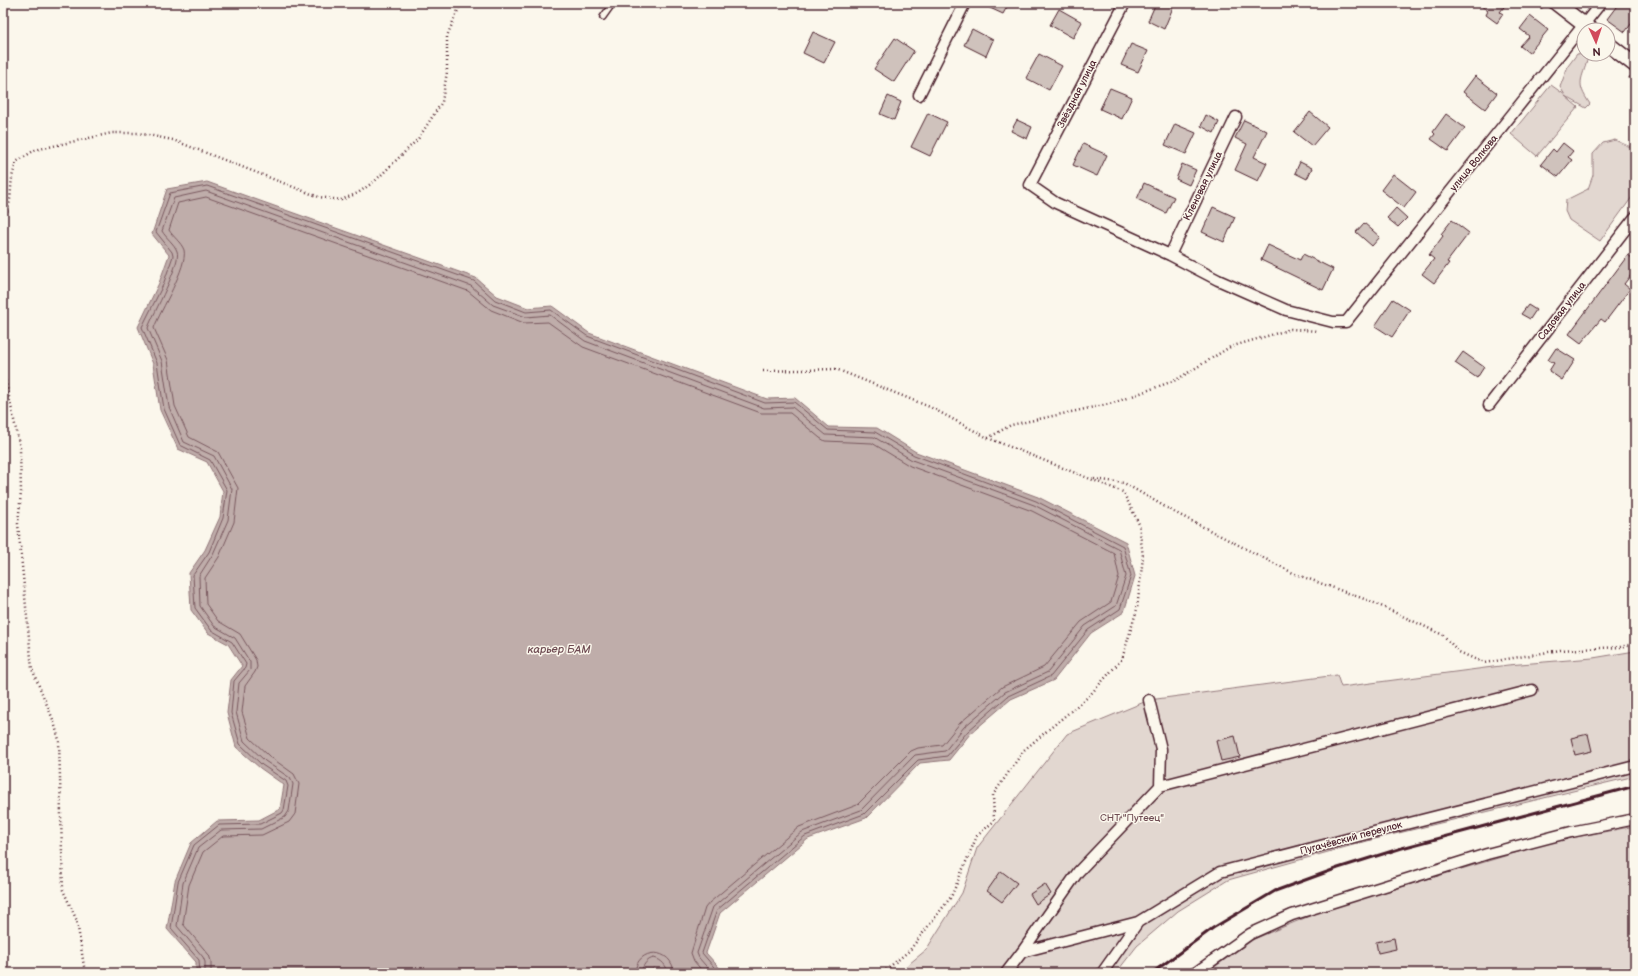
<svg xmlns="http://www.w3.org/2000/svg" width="1638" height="976" viewBox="0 0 1638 976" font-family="'Balsamiq Sans',sans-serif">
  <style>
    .green { fill: #e2d7d0; stroke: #967b7e }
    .water { fill: #bfadaa; stroke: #907477 }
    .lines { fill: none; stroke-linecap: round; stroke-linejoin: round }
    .shore { stroke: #79585e; stroke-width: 1 }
    .building { fill: #cfc2bc; stroke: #4a1f2b }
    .lane-casing { stroke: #4a1f2b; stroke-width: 8 }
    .street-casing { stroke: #4a1f2b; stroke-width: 13 }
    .secondary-casing { stroke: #4a1f2b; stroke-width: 17 }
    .path { stroke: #4a1f2b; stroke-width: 2.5; stroke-dasharray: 1 3; stroke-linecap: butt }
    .lane { stroke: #fbf7ec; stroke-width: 5 }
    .street { stroke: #fbf7ec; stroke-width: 10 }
    .secondary { stroke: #fbf7ec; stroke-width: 14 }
    .rail { stroke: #4a1f2b; stroke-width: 3 }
    .labels { text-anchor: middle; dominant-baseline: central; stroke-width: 3; stroke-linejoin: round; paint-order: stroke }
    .street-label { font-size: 10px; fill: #4a1f2b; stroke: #fbf7ec }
    .park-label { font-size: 10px; fill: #704d54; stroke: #fbf7ec }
    .water-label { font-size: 11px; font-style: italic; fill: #6d4a51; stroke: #fbf7ec }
  </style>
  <rect width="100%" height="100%" fill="#fbf7ec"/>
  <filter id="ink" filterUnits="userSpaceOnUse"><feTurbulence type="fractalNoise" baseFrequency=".025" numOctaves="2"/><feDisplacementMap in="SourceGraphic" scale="8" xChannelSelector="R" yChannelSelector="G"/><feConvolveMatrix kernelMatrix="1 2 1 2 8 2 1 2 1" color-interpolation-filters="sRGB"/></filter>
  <g filter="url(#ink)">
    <!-- green -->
    <path class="green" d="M 1584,53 L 1588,57 C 1582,81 1575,82 1590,104 L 1586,108 L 1565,96 L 1578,107 L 1537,156 L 1511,134 L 1551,85 L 1565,95 L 1560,87 L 1568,66 L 1577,54 Z
      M 1615,140 L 1628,146 L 1635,147 L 1635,193 L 1600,241 L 1569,220 L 1565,211 L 1566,200 L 1588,189 L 1593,175 L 1593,154 L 1603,143 Z
      M 1635,651 L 1635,776 L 1378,838 L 1228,880 L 1178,911 L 1137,946 L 1116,973 L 898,973 L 926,950 L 962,893 L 977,848 L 1067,734 L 1149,700 L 1337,675 L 1341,687 L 1508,665 L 1593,658 Z
      M 1635,826 L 1635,973 L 1206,973 L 1254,939 L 1324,910 L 1555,841 Z"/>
    <!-- water -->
    <path class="water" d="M 207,182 L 476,278 L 497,296 L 528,308 L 552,306 L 589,333 L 767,399 L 795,398 L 829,427 L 877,428 L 916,452 L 1038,497 L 1126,542 L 1135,576 L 1124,612 L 1091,633 L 1054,680 L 1011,699 L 970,734 L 949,760 L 920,763 L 866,818 L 808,839 L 720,913 L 706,953 L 724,973 L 660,973 L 654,967 L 649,973 L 196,973 L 196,962 L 167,929 L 175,881 L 191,843 L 217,821 L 259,820 L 280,809 L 284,785 L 260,768 L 236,747 L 227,713 L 231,680 L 242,666 L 228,644 L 208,633 L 191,610 L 189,573 L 205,550 L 220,517 L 223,491 L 207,462 L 178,449 L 160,410 L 153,364 L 138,327 L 159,283 L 169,255 L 152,234 L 167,189 Z"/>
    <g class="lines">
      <!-- shore -->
      <path class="shore" d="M 200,973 L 199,960 L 171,928 L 178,882 L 194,845 L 219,825 L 260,824 L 282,813 L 284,810 L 288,786 L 286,781 L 262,765 L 240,744 L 231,713 L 234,681 L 245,668 L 246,664 L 232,642 L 211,630 L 195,608 L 193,575 L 209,552 L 223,518 L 227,490 L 210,460 L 180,445 L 164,409 L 157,363 L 142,327 L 163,285 L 173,256 L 172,252 L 156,232 L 170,193 L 207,186 L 474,281 L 495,300 L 526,312 L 551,310 L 587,336 L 765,403 L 794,402 L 828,430 L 875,432 L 914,455 L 1036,501 L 1123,546 L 1131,576 L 1120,609 L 1088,630 L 1051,676 L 1008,696 L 968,731 L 947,756 L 918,760 L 864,814 L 805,836 L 717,910 L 702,953 L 719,973
        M 205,973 L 205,962 L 203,957 L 177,926 L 183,883 L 198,848 L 221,830 L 261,829 L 285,817 L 289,811 L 293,784 L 290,778 L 265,761 L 244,741 L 236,712 L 239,683 L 250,670 L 250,662 L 235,638 L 214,626 L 200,606 L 199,576 L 213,554 L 228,520 L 232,489 L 214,456 L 184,442 L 169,407 L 162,361 L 148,328 C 153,314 182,262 177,251 C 174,243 166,238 162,231 L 174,198 L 206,191 L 471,286 L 493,305 L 526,317 L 550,315 L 585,341 L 764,408 L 792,407 L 826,435 L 874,437 L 912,460 L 1034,505 L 1119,549 L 1126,576 L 1116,606 L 1085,626 L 1048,672 L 1005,692 L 964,727 L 945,751 L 915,755 L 861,810 L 802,832 L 713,907 L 697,953 L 699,958 L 712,973
        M 211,973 L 211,961 L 209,955 L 183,924 L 189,885 L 203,852 L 223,836 L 262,835 L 289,822 L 295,814 L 299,784 L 294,774 L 269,756 L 250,738 L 242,712 L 245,686 L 255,672 L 257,667 L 256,660 L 240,634 L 218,621 L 206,604 L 205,578 L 219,557 L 234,522 L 238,488 L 218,452 L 189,437 L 175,406 L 168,360 L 154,328 C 160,311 188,266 184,250 C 181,242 173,237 169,230 L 178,203 L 206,197 L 468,291 L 491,310 L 524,323 L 548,322 L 583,347 L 761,413 L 790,413 L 820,438 L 825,441 L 872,443 L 910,466 L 1032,511 L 1114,553 L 1119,576 L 1111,602 L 1081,622 L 1044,667 L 1002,687 L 960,723 L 942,745 L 918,748 L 911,751 L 857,805 L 799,827 L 709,903 L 705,908 L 691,953 L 694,961 L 704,973
        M 635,973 C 636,946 673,947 674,973
        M 641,973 C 642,966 647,959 654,958 C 662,960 667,966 668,973"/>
    </g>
    <!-- building -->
    <path class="building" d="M 979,3 L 1009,3 L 1003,14 Z
      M 1156,3 L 1169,3 L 1174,5 L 1164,29 L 1148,21 Z
      M 1477,3 L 1507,3 L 1500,12 L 1503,14 L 1497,23 L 1486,15 L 1488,11 Z
      M 1619,3 L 1635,3 L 1635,19 L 1625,32 L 1607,19 Z
      M 1059,9 L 1082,22 L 1073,38 L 1050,25 Z
      M 1530,16 L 1548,30 L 1529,53 L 1520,46 L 1529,36 L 1520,29 Z
      M 972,29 L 993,40 L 986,56 L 964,45 Z
      M 813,32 L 835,42 L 824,63 L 803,53 Z
      M 895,38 L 914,51 L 894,82 L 874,69 Z
      M 1131,44 L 1148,51 L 1138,72 L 1121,65 Z
      M 1039,54 L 1062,66 L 1049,90 L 1026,78 Z
      M 1475,76 L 1497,93 L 1485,109 L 1463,92 Z
      M 1110,88 L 1132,97 L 1122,119 L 1100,109 Z
      M 888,96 L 901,102 L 894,120 L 880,114 Z
      M 1310,112 L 1328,127 L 1312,146 L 1294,132 Z
      M 928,113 L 947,122 L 930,156 L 911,147 Z
      M 1446,114 L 1465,128 L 1448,151 L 1431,139 L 1435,134 L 1433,132 Z
      M 1206,115 L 1219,122 L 1214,133 L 1201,126 Z
      M 1017,120 L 1032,127 L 1027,139 L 1011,131 Z
      M 1244,120 L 1267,131 L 1254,157 L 1267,163 L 1258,181 L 1235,170 L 1247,144 L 1235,138 Z
      M 1175,124 L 1196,133 L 1186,154 L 1165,145 Z
      M 1563,143 L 1573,151 L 1568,157 L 1572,160 L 1558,177 L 1541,164 L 1553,149 L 1556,152 Z
      M 1083,144 L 1107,155 L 1097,176 L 1073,165 Z
      M 1300,162 L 1312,168 L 1307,179 L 1295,173 Z
      M 1182,164 L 1196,170 L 1189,185 L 1176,179 Z
      M 1393,174 L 1416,192 L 1404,208 L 1381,190 Z
      M 1144,183 L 1174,197 L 1166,213 L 1137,199 Z
      M 1213,207 L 1235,217 L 1224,242 L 1202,232 Z
      M 1396,208 L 1407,218 L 1398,227 L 1387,218 Z
      M 1452,220 L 1469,233 L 1447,262 L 1449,263 L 1434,283 L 1422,274 L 1434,259 L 1429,255 L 1443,236 L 1441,234 Z
      M 1364,223 L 1380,237 L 1372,246 L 1356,232 Z
      M 1268,245 L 1300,260 L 1303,254 L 1333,269 L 1323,290 L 1261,260 Z
      M 1628,255 L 1635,260 L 1635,270 L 1624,284 L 1630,289 L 1605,322 L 1601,319 L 1581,343 L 1569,334 Z
      M 1393,299 L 1410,310 L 1392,337 L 1375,326 Z
      M 1528,305 L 1536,310 L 1530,319 L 1521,314 Z
      M 1556,348 L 1575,360 L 1562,380 L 1549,371 L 1554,363 L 1548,360 Z
      M 1463,352 L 1484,367 L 1477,378 L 1455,363 Z
      M 1588,734 L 1592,751 L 1575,755 L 1571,738 Z
      M 1235,736 L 1240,757 L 1221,761 L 1216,741 Z
      M 1001,871 L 1017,883 L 1002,902 L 987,891 Z
      M 1045,884 L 1051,894 L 1036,904 L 1030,894 Z
      M 1394,938 L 1396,949 L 1378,953 L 1376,942 Z"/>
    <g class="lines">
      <defs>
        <path id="lane" d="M 603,17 L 613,3"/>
        <path id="street" d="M 1125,3 L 1030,185 L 1056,203 L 1170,255 L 1218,280 L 1286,310 L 1333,322 L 1346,322 L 1601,3
          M 919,95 L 965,3
          M 1170,255 L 1236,117
          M 1489,405 L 1635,217
          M 1149,700 L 1161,749 L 1160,786
          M 1022,952 L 1138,922
          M 1006,973 L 1022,952 L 1078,872 L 1160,786 L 1532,690
          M 1102,973 L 1138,922 L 1220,872 L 1374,832 L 1635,766
          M 1195,973 L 1250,934 L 1292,915 L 1487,854 L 1571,832 L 1635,819"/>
        <path id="secondary" d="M 1556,3 L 1591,30
          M 1608,44 L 1635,65"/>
      </defs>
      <!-- lane casing -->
      <use href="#lane" class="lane-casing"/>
      <!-- street casing -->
      <use href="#street" class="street-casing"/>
      <!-- secondary casing -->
      <use href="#secondary" class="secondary-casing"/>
      <!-- path -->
      <path class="path" d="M 1535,3 L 1544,9
        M 1629,77 L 1635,82
        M 3,218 C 12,207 10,191 12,178 C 13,172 15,167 16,162 L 35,150 L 112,133 L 138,133 L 173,140 L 319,197 L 341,200 L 358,193 L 375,181 L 418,139 L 442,102 L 447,72 L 447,36 L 461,3
        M 3,369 L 20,448 L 21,492 L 18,524 L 32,669 L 54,722 L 59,740 L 63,890 L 77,921 L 85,973
        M 763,371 L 836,369 L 930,407 L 988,438 L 1123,492 L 1139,524 L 1143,557 L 1137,609 L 1122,659 L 1089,696 L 1024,750 L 993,795 L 994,821 L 977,836 L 951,897 L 909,951 L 882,973
        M 988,438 L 1011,425 L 1113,403 L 1176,380 L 1230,347 L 1291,329 L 1317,331
        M 1094,479 L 1124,483 L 1174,512 L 1295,574 L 1370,601 L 1443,635 L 1459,652 L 1484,663 L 1560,650 L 1621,647 L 1635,643"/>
      <!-- lane -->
      <use href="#lane" class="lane"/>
      <!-- street -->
      <use href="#street" class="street"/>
      <!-- secondary -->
      <use href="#secondary" class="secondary"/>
      <!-- rail -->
      <path class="rail" d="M 1152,973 L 1213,928 L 1275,891 L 1338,868 L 1402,848 L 1635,786"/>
    </g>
  </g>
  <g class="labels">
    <!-- street labels -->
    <g class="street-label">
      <text transform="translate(1077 94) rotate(-63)">Звёздная улица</text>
      <text transform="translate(1474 163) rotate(-51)">улица Волкова</text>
      <text transform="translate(1203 186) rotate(-64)">Кленовая улица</text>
      <text transform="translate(1562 311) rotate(-52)">Садовая улица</text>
      <text transform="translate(1351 838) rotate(-15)">Пугачёвский переулок</text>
    </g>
    <!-- park labels -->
    <g class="park-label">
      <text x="1132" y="818">СНТ "Путеец"</text>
    </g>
    <!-- water labels -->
    <g class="water-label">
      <text x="559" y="649">карьер БАМ</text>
    </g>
  </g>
  <!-- margin -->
  <rect width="1638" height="976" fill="none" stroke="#fbf7ec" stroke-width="16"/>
  <rect x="8" y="8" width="1622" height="960" fill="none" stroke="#4a1f2b" stroke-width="1.5" filter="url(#ink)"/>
  <!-- north arrow -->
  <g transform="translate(1596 42) rotate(177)"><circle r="19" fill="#fbf7ec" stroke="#b4a19f"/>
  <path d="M0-3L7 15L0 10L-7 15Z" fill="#d1495b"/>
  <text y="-6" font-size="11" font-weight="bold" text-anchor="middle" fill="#4a1f2b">N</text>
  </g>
</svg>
